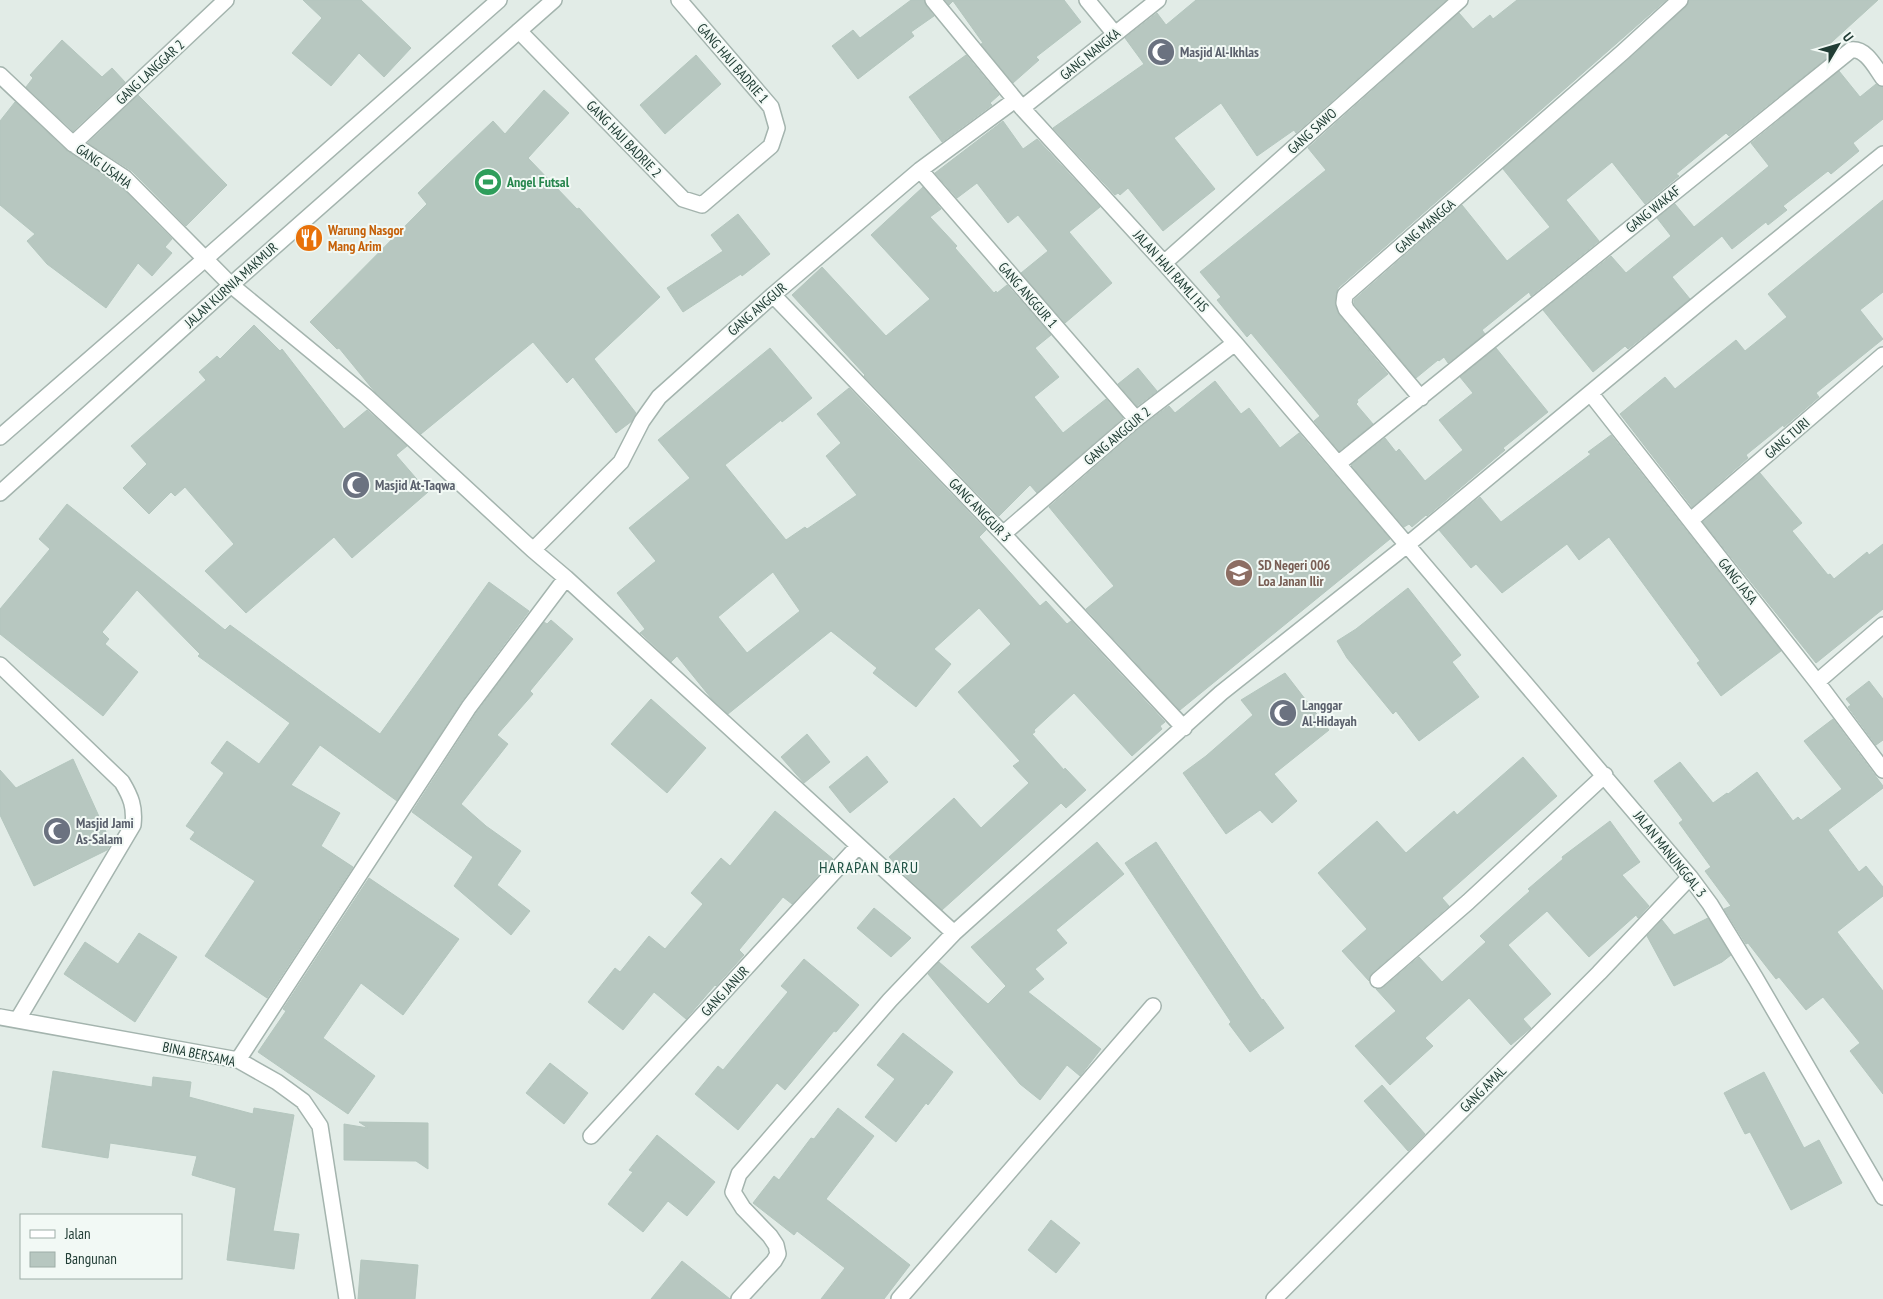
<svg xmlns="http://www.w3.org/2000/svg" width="1883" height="1299" viewBox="0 0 1883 1299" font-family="'PT Sans Narrow',sans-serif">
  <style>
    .building { fill: #b7c7c0; stroke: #b4c6be; fill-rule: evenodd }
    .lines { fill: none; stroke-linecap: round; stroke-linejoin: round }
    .minor-casing { stroke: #a4b4ae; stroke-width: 18 }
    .tertiary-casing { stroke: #a4b4ae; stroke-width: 18 }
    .minor { stroke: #fff; stroke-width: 15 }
    .tertiary { stroke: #fff; stroke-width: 15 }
    .labels { text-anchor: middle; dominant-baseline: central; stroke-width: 4; stroke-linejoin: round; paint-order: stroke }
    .worship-label { font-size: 14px; font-weight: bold; fill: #5b616d; stroke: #f2f9f5; text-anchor: start }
    .street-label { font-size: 14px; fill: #213d35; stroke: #f2f9f5 }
    .leisure-label { font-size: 14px; font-weight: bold; fill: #27864d; stroke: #f2f9f5; text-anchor: start }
    .food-label { font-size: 14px; font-weight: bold; fill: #c56008; stroke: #f2f9f5; text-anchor: start }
    .education-label { font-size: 14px; font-weight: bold; fill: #785e54; stroke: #f2f9f5; text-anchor: start }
    .quarter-label { font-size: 16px; letter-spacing: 1px; fill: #1d5042; stroke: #f2f9f5 }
  </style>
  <rect width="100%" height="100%" fill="#e2ece7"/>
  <!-- building -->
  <path class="building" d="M 303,0 L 361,0 L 411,48 L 384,77 L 359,53 L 331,86 L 292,53 L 322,18 Z
    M 911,0 L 924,0 L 926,6 L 934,16 L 911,32 L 914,36 L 858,79 L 832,46 L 853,30 L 860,38 Z
    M 945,0 L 1064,0 L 1081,22 L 1036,57 L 1039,60 L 1013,83 L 981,44 L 983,43 L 953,1 L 949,5 Z
    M 1196,0 L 1446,0 L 1296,133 L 1294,130 L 1257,156 L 1221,103 L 1174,138 L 1215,189 L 1163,231 L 1128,188 L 1120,195 L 1118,193 L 1115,195 L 1053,128 L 1144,64 L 1125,38 L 1157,13 L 1166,25 Z
    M 1517,0 L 1666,0 L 1338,288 L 1335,302 L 1339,315 L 1388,374 L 1357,400 L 1358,402 L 1356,404 L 1373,424 L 1339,451 L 1314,421 L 1320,416 L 1251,333 L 1247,337 L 1217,300 L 1221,297 L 1200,272 L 1326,170 L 1308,148 L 1459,13 L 1473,29 L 1490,15 L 1493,19 Z
    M 1689,0 L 1878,0 L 1823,50 L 1829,56 L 1729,136 L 1726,133 L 1676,174 L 1679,176 L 1645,204 L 1612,162 L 1566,200 L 1599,241 L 1531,296 L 1529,292 L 1482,330 L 1485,334 L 1448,363 L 1444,357 L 1439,361 L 1438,360 L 1416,378 L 1354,304 L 1354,300 L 1462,205 L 1507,261 L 1550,227 L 1503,169 L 1629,59 L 1686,7 Z
    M 62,40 L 102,77 L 112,68 L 125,82 L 73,131 L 26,87 L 33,78 L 30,75 Z
    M 696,55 L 721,84 L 665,134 L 640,105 Z
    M 966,55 L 999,95 L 990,103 L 992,105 L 942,142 L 909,97 Z
    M 1839,71 L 1860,97 L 1876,84 L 1883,87 L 1883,119 L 1853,143 L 1859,151 L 1831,174 L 1828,171 L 1783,206 L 1787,210 L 1768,225 L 1766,222 L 1732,249 L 1722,236 L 1672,277 L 1690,299 L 1628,349 L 1625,346 L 1593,372 L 1543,310 L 1611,256 L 1626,273 L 1671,236 L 1657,218 L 1675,204 L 1694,227 L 1746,185 L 1769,166 L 1751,143 Z
    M 544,90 L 569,113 L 528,158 L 577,209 L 579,208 L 660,297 L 594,359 L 636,413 L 632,421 L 616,433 L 573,377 L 567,383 L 533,342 L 421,434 L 375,392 L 339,348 L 337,349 L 310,322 L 427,204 L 418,193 L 493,121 L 505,134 Z
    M 138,95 L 227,185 L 186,226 L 132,171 L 88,143 Z
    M 15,102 L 67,151 L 119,185 L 172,239 L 165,247 L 172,253 L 152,276 L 138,263 L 106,308 L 47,264 L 27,241 L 35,234 L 0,205 L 0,121 Z
    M 1003,121 L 1023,149 L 1037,139 L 1100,207 L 1069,232 L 1112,283 L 1065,323 L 1021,273 L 1048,251 L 1018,215 L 1008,223 L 977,183 L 957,198 L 935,173 Z
    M 923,187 L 941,209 L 930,217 L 957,246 L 955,248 L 994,293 L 996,291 L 997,293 L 1007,285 L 1051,335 L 1035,348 L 1059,377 L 1034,397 L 1063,433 L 1106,399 L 1123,418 L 1037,493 L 1030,485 L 999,516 L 864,376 L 865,375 L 792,295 L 822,267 L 886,336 L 930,299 L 871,235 Z
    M 1883,200 L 1883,292 L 1860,310 L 1883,339 L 1816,393 L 1819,397 L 1784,427 L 1783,425 L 1746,455 L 1748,458 L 1692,507 L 1620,414 L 1665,377 L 1675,389 L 1736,340 L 1745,351 L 1787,317 L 1768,294 Z
    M 738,214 L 770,254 L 742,276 L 741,274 L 683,312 L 667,288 L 723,251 L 711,235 Z
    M 254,325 L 280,351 L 282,349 L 344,429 L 367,410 L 407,446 L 396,455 L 428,492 L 352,558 L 334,537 L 246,613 L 205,571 L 234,544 L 185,487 L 175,496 L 171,492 L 149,514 L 123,488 L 147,464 L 131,446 L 206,380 L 199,372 L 217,356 L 220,359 Z
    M 770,348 L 812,398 L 782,422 L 781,420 L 725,465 L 786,540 L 805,527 L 807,529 L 857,495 L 826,456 L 841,443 L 817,414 L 849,388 L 986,530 L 979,537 L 1040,606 L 1046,601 L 1067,624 L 1071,621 L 1165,722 L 1160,726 L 1162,729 L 1132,756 L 1074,693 L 1034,730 L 1035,732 L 1032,734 L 1064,770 L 1065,768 L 1086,790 L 1066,808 L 1061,803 L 942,910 L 908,878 L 889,857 L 954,798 L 981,828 L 1029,783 L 1013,766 L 1020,761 L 958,692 L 1011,644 L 979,608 L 934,649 L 951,664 L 916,707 L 873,673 L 877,668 L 831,631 L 728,714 L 711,698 L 677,656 L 671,662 L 642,634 L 640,633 L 645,629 L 617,593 L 656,561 L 629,528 L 690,478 L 658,440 ZM 773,572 L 800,611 L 747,653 L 718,617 Z
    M 1496,348 L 1548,412 L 1503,448 L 1505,450 L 1427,516 L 1426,515 L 1412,527 L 1409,524 L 1404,527 L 1351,465 L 1385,438 L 1396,452 L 1399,449 L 1425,481 L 1463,450 L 1439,420 L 1473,393 L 1460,377 Z
    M 1138,368 L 1157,391 L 1137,406 L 1118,384 Z
    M 1215,381 L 1241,414 L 1249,408 L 1280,448 L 1299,433 L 1390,539 L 1180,710 L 1086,609 L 1114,586 L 1049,507 L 1142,426 L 1169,406 L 1175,413 Z
    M 1611,435 L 1781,651 L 1721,696 L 1697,663 L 1700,661 L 1609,537 L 1579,560 L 1567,544 L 1502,593 L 1476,564 L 1471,568 L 1439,530 L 1480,497 L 1501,522 L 1591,454 L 1588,452 Z
    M 1760,473 L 1802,523 L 1792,531 L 1828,575 L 1830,574 L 1834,579 L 1867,552 L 1869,555 L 1883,544 L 1883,609 L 1816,663 L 1703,522 Z
    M 67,504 L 225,630 L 230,625 L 380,734 L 489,582 L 529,611 L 461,702 L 397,801 L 320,745 L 291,785 L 340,813 L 321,846 L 353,867 L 267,998 L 205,956 L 255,881 L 190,839 L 195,832 L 186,826 L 224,773 L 211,763 L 227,741 L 259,764 L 290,723 L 198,656 L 200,654 L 137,590 L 102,632 L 109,639 L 105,644 L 138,672 L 103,716 L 0,634 L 0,609 L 50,549 L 39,539 Z
    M 1408,588 L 1461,655 L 1452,662 L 1479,697 L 1419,741 L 1396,711 L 1393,714 L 1347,658 L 1337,641 L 1356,629 Z
    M 551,620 L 573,639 L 530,691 L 533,694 L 497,735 L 508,744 L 461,804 L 486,826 L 521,851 L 497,885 L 530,911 L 511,935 L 454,886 L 473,857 L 412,812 L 477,712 L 544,622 L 547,624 Z
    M 1285,673 L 1329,730 L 1274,774 L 1297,801 L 1272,823 L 1260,810 L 1226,834 L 1183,773 L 1206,756 L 1253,715 L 1241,700 Z
    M 1869,681 L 1883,699 L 1883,740 L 1876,745 L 1848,707 L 1851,705 L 1846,699 Z
    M 651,699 L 706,748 L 667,793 L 611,744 Z
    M 1833,719 L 1883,786 L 1883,788 L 1828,830 L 1859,872 L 1866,866 L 1883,887 L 1883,896 L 1837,932 L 1883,991 L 1883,1094 L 1850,1051 L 1860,1043 L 1823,997 L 1806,1010 L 1779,977 L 1776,979 L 1748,943 L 1746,944 L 1724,909 L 1731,906 L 1705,871 L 1711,867 L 1679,823 L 1683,820 L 1654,781 L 1680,762 L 1713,803 L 1727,793 L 1728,794 L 1757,772 L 1793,821 L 1798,817 L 1801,820 L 1842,789 L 1804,741 Z
    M 807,734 L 830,762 L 804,783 L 781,757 Z
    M 867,756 L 888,782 L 850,813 L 829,787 Z
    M 1523,757 L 1557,796 L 1442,898 L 1449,906 L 1372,973 L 1369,981 L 1342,951 L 1367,929 L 1318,873 L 1377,821 L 1406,853 L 1454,811 L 1457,815 Z
    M 73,759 L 111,843 L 107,850 L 34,886 L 0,815 L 0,770 L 16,788 Z
    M 775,811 L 833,859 L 792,904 L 783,897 L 739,950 L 744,955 L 716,986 L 715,985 L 686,1019 L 654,992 L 623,1030 L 588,1002 L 615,968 L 620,972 L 649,936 L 665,949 L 703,904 L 691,893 L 721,858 L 730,866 Z
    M 1610,821 L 1640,862 L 1622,875 L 1649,906 L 1638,918 L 1636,915 L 1589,957 L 1547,911 L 1508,945 L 1551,994 L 1523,1019 L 1531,1028 L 1511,1045 L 1469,998 L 1425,1038 L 1433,1046 L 1390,1085 L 1355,1046 L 1396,1011 L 1376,989 L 1384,987 L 1419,957 L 1442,982 L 1486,942 L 1480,936 L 1530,891 L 1528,889 L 1563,859 L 1562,857 Z
    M 1097,842 L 1124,874 L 1056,930 L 1067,943 L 1035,969 L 1044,979 L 1028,992 L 1101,1049 L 1080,1076 L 1067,1065 L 1040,1100 L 1020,1084 L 928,974 L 939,962 L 988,1004 L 1006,986 L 971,947 Z
    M 1156,842 L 1262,1000 L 1263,999 L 1284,1028 L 1250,1052 L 1229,1024 L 1231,1022 L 1125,863 Z
    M 369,878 L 459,939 L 403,1015 L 361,983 L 323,1038 L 375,1076 L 348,1114 L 258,1052 L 286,1011 L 283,1009 Z
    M 874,908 L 911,938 L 891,957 L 857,928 Z
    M 1708,918 L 1731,955 L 1722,962 L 1674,986 L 1647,936 L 1662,920 L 1674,935 Z
    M 139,933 L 177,957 L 135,1022 L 64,974 L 85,942 L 118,964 Z
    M 804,959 L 859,1005 L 836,1032 L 834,1031 L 785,1090 L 777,1083 L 738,1130 L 695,1094 L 718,1066 L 723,1070 L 788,992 L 781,986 Z
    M 903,1033 L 953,1072 L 928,1105 L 926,1103 L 896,1142 L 865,1117 L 895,1079 L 877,1065 Z
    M 550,1063 L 588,1093 L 564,1124 L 526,1093 Z
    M 53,1071 L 152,1087 L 153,1077 L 191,1082 L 189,1097 L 253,1114 L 254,1108 L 294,1115 L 273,1231 L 299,1234 L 294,1269 L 227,1260 L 236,1188 L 192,1175 L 197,1156 L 110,1143 L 108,1158 L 42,1147 Z
    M 1764,1072 L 1804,1148 L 1819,1140 L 1842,1183 L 1791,1210 L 1750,1132 L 1745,1134 L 1724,1093 Z
    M 1382,1085 L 1425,1134 L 1408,1151 L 1364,1101 Z
    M 838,1108 L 874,1136 L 826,1199 L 910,1265 L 884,1299 L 821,1299 L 845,1268 L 797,1231 L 794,1235 L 753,1203 L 774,1176 L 779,1180 L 811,1138 L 814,1139 Z
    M 359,1122 L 428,1123 L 428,1169 L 416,1161 L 344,1160 L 344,1124 L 368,1128 Z
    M 657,1135 L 715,1182 L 687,1216 L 668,1201 L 643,1232 L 608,1204 L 633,1172 L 629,1170 Z
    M 1051,1220 L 1080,1243 L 1056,1273 L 1028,1250 Z
    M 361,1260 L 418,1265 L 415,1299 L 358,1299 Z
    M 682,1261 L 730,1299 L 651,1299 Z"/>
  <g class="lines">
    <defs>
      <path id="minor" d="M 933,0 L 1022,108 L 1164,263 L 1235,343 L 1690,877 L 1710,904 L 1756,979 L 1883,1197
        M 1087,0 L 1115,34
        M 519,31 L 683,199 L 702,205 L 771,146 L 777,128 L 771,107 L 679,0
        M 0,75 L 73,144 L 125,178 L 231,285 L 366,396 L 533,550 L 566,578 L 954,933
        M 1022,108 L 1158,0
        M 73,144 L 226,0
        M 920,170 L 1136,419
        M 1164,263 L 1460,0
        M 773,295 L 1003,534 L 1184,728
        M 1591,394 L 1817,682 L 1883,770
        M 1421,398 L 1346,309 L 1344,303 L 1345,295 L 1623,52 L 1680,0
        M 1339,463 L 1851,50 C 1866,48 1875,67 1883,78
        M 1691,520 L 1883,355
        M 1003,534 L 1136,419 L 1235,343
        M 533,550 L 621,462 L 642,421 L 659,397 L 773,295 L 920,170 L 1015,100
        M 0,665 L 122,782 C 131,797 135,807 133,825 L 18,1019
        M 1817,682 L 1883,625
        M 1378,980 L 1468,902 L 1605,775
        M 0,1017 L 238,1060 L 277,1082 L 303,1101 L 320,1126 L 347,1299
        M 238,1060 L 469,707 L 566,578
        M 591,1136 L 858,846
        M 739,1299 L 774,1261 L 778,1254 L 776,1245 L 770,1236 L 743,1208 L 733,1192 L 739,1174 L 890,1000 L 954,933 L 1221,693 L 1407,545 L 1705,298 L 1883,154
        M 899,1299 L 1153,1006
        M 1274,1299 L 1599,973 L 1690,877"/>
      <path id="tertiary" d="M 0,437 L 205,259 L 499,0
        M 0,493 L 231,285 L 554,0"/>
    </defs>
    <!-- minor casing -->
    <use href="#minor" class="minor-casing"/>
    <!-- tertiary casing -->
    <use href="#tertiary" class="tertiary-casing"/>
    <!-- minor -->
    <use href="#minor" class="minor"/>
    <!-- tertiary -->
    <use href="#tertiary" class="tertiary"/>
  </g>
  <!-- icons -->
  <defs>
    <symbol id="mosque-disc" viewBox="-11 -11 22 22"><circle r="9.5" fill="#6b7280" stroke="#f2f9f5"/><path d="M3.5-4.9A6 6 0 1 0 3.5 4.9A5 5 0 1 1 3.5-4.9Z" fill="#fff"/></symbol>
    <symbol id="stadium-disc" viewBox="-11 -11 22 22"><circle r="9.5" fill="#2e9e5b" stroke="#f2f9f5"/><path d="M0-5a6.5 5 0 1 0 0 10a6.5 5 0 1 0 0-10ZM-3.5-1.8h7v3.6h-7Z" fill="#fff"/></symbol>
    <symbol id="restaurant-disc" viewBox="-11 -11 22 22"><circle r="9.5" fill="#e8710a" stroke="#f2f9f5"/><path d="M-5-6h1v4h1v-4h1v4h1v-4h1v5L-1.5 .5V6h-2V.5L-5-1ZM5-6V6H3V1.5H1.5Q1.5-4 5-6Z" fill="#fff"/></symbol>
    <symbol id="school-disc" viewBox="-11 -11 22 22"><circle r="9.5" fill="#8d6e63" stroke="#f2f9f5"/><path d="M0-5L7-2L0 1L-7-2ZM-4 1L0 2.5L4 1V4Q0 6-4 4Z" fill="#fff"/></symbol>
  </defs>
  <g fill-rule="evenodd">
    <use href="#mosque-disc" x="1145" y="36" width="32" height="32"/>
    <use href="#stadium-disc" x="472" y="166" width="32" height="32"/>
    <use href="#restaurant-disc" x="293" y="222" width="32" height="32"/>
    <use href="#mosque-disc" x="340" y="469" width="32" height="32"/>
    <use href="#school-disc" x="1223" y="557" width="32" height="32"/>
    <use href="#mosque-disc" x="1267" y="697" width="32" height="32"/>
    <use href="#mosque-disc" x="41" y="815" width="32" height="32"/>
  </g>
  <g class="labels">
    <!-- worship labels -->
    <g class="worship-label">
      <text x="1180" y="52">Masjid Al-Ikhlas</text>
      <text x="375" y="485">Masjid At-Taqwa</text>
      <text x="1302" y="705">Langgar<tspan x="1302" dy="16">Al-Hidayah</tspan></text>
      <text x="76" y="823">Masjid Jami<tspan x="76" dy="16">As-Salam</tspan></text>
    </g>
    <!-- street labels -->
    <g class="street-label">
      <text transform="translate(1090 54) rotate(-39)">GANG NANGKA</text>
      <text transform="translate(733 63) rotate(49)">GANG HAJI BADRIE 1</text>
      <text transform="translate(150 72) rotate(-43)">GANG LANGGAR 2</text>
      <text transform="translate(1312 131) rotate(-42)">GANG SAWO</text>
      <text transform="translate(624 139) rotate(46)">GANG HAJI BADRIE 2</text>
      <text transform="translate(104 166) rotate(36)">GANG USAHA</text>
      <text transform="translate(1653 209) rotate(-39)">GANG WAKAF</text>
      <text transform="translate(1425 226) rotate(-41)">GANG MANGGA</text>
      <text transform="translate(1171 271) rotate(48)">JALAN HAJI RAMLI HS</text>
      <text transform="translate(231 285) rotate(-42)">JALAN KURNIA MAKMUR</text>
      <text transform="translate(1028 295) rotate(49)">GANG ANGGUR 1</text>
      <text transform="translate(757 309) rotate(-41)">GANG ANGGUR</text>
      <text transform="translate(1117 436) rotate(-40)">GANG ANGGUR 2</text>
      <text transform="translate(1787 438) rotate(-41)">GANG TURI</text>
      <text transform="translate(980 510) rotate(46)">GANG ANGGUR 3</text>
      <text transform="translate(1738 581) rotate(52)">GANG JASA</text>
      <text transform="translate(1670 854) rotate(51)">JALAN MANUNGGAL 3</text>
      <text transform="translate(725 991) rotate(-47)">GANG JANUR</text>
      <text transform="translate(199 1054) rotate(12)">BINA BERSAMA</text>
      <text transform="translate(1483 1089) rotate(-45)">GANG AMAL</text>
    </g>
    <!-- leisure labels -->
    <g class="leisure-label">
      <text x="507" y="182">Angel Futsal</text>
    </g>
    <!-- food labels -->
    <g class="food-label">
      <text x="328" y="230">Warung Nasgor<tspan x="328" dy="16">Mang Arim</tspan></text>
    </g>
    <!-- education labels -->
    <g class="education-label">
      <text x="1258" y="565">SD Negeri 006<tspan x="1258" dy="16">Loa Janan Ilir</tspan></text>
    </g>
    <!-- quarter labels -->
    <g class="quarter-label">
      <text x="869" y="867">HARAPAN BARU</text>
    </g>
  </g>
  <!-- legend -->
  <rect x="20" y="1214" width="162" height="65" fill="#f2f9f5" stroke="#9eaea8"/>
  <rect x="30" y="1230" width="25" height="8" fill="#ffffff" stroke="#9eaea8"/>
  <text x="65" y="1239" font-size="15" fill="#213d35">Jalan</text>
  <rect x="30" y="1252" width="25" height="15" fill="#b7c7c0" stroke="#9eaea8"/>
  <text x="65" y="1264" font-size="15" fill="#213d35">Bangunan</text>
  <!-- north arrow -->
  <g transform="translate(1838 45) rotate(52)" stroke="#f2f9f5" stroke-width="4" paint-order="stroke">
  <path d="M0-4L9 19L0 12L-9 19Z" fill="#213d35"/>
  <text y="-8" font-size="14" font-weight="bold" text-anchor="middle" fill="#213d35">U</text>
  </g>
</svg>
